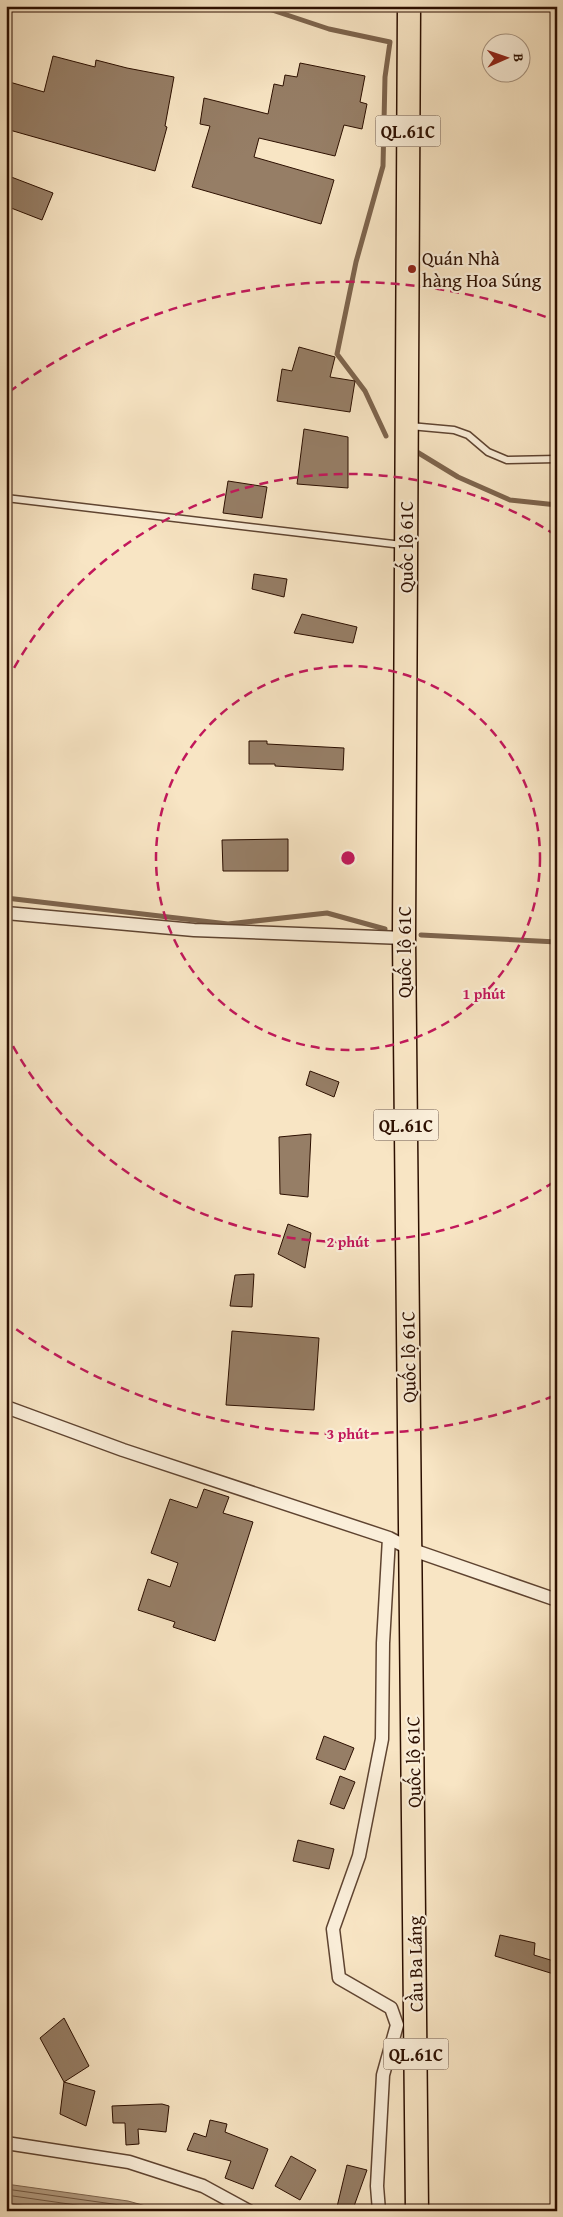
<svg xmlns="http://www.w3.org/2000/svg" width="563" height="2217" viewBox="0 0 563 2217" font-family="'Gentium Book Plus',serif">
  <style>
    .water { fill: #b39c81; stroke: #7d644d }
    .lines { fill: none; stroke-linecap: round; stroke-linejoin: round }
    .shore { stroke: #705640; stroke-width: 1 }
    .stream { stroke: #7d644d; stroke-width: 5 }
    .building { fill: #967e66; stroke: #2c0f00 }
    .lane-casing { stroke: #5f4431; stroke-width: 9 }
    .street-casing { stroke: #5f4431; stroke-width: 15 }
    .highway-casing { stroke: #2c0f00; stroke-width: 25 }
    .lane { stroke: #faeed9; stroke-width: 6 }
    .street { stroke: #faeed9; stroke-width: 12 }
    .highway { stroke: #f8e5c4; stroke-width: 22 }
    .ring { fill: none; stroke: #c2185b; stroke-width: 2.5; stroke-dasharray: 9 6 }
    .poi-dot { fill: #8f2418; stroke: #faeed9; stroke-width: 2 }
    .labels { text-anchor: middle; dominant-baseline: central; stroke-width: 4.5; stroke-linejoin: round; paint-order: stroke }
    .shield { fill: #faeed9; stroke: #6a5241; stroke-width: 1 }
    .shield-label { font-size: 18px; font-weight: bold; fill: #2c0f00 }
    .poi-label { font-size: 19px; fill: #2c0f00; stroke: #faeed9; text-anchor: start }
    .street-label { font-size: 19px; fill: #2c0f00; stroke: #faeed9 }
    .centre { fill: #c2185b; stroke: #faeed9; stroke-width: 2.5 }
    .ring-label { font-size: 15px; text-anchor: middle; font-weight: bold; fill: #c2185b; stroke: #faeed9; stroke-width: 4.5; stroke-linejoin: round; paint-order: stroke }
  </style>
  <rect width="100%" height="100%" fill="#f8e5c4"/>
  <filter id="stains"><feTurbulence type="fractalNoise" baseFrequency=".004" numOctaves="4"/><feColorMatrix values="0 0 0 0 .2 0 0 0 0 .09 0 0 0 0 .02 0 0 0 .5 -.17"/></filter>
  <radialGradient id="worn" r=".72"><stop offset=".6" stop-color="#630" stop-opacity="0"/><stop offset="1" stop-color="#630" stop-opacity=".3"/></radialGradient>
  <!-- water -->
  <path class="water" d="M 6,2184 L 128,2201 L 164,2211 L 6,2211 Z"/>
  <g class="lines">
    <!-- shore -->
    <path class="shore" d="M 6,2189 L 127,2206 L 145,2211
      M 6,2195 L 118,2211
      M 6,2203 L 64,2211"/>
    <!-- stream -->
    <path class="stream" d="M 260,6 L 329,29 L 390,42 L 385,77 L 383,166 L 356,262 L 337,354 L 365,391 L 386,436
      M 417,452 L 458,477 L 510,500 L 557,505
      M 6,898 L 228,924 L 327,913 L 385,929
      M 421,935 L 557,942"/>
  </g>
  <!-- building -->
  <path class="building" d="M 53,56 L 95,67 L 96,60 L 127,68 L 174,77 L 165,126 L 167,127 L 155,171 L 6,129 L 6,81 L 44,92 Z
    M 300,63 L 365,76 L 360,102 L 367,104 L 362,129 L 344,125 L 335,156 L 259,138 L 254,157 L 334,180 L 321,224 L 192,187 L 210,126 L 200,124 L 204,98 L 268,114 L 274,84 L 283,86 L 285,75 L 297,77 Z
    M 6,175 L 53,193 L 42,220 L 6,206 Z
    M 299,347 L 335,357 L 330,377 L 355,381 L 350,412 L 277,401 L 282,369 L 292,371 Z
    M 304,429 L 348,437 L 348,488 L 297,484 Z
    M 228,481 L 267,487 L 262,518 L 223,513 Z
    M 254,574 L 287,579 L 284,597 L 252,589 Z
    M 302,614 L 357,627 L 353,643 L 294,633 Z
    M 249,741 L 267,741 L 267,744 L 344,748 L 343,770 L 275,766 L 275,764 L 249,764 Z
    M 288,839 L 288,871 L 223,871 L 222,840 Z
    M 310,1071 L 339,1082 L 334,1097 L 306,1085 Z
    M 311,1134 L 308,1197 L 280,1194 L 279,1137 Z
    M 288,1224 L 311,1233 L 305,1268 L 278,1254 Z
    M 254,1274 L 252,1307 L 230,1306 L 235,1275 Z
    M 232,1331 L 319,1338 L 314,1410 L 226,1405 Z
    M 204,1489 L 229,1497 L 223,1513 L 253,1522 L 215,1641 L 173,1627 L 175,1622 L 138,1610 L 148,1579 L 170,1587 L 178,1563 L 151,1553 L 170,1499 L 197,1508 Z
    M 324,1736 L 354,1748 L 345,1770 L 316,1759 Z
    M 340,1776 L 355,1782 L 344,1809 L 330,1804 Z
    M 298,1840 L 334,1849 L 329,1869 L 293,1861 Z
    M 500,1935 L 535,1943 L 534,1955 L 557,1962 L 557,1975 L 495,1956 Z
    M 64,2018 L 89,2066 L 64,2082 L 40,2038 Z
    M 64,2082 L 95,2091 L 86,2126 L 60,2114 Z
    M 162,2104 L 169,2106 L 166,2132 L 138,2129 L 139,2144 L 126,2145 L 125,2123 L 113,2123 L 112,2106 Z
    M 210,2120 L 227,2124 L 225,2132 L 268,2149 L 253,2189 L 225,2178 L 231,2161 L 187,2150 L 194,2133 L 206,2137 Z
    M 291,2156 L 316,2170 L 300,2200 L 275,2186 Z
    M 347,2165 L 367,2170 L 353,2209 L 336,2211 Z"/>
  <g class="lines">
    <defs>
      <path id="lane" d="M 410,426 L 454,430 L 468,435 L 488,452 L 507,460 L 557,459
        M 6,498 L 402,545"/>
      <path id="street" d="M 6,913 L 194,930 L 404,938
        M 6,1407 L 123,1450 L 389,1538 L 410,1549 L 557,1600
        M 6,2143 L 129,2162 L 203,2186 L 249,2211
        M 379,2211 L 377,2186 L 383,2075 L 397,2025 L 391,2008 L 339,1978 L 333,1929 L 359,1856 L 382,1739 L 383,1643 L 389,1538"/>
      <path id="highway" d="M 409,6 L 404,938 L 417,2211"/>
    </defs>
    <!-- lane casing -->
    <use href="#lane" class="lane-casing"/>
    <!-- street casing -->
    <use href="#street" class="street-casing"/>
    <!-- highway casing -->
    <use href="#highway" class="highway-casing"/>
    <!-- lane -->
    <use href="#lane" class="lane"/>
    <!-- street -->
    <use href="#street" class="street"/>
    <!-- highway -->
    <use href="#highway" class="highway"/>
  </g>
  <!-- distance rings -->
  <g class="ring">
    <circle cx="348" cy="858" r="192"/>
    <path d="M554 1182A384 384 0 0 1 7 1035M7 681A384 384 0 0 1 554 534"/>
    <path d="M554 1396A576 576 0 0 1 9 1324M9 392A576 576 0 0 1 554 320"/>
  </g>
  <!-- markers -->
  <circle class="poi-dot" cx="412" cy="269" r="5"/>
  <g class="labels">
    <!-- shield labels -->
    <g class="shield">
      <rect x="375.5" y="115.5" width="65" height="31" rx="4"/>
      <rect x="373.5" y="1109.5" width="65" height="31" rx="4"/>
      <rect x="383.5" y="2038.5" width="65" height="31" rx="4"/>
    </g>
    <g class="shield-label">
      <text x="408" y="131">QL.61C</text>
      <text x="406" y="1125">QL.61C</text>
      <text x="416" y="2054">QL.61C</text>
    </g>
    <!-- poi labels -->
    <g class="poi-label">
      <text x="422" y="258">Quán Nhà<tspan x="422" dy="22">hàng Hoa Súng</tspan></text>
    </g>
    <!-- street labels -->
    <g class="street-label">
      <text transform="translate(406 547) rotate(-90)">Quốc lộ 61C</text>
      <text transform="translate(404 952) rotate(-90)">Quốc lộ 61C</text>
      <text transform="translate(408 1357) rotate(-91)">Quốc lộ 61C</text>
      <text transform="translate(413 1762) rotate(-91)">Quốc lộ 61C</text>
      <text transform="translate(415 1964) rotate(-91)">Cầu Ba Láng</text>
    </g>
  </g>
  <circle cx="348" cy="858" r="8" class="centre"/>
  <g class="ring-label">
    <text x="484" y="999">1 phút</text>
    <text x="348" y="1247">2 phút</text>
    <text x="348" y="1439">3 phút</text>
  </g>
  <!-- margin -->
  <rect width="563" height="2217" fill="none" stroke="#f8e5c4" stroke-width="25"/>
  <rect x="8" y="8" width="548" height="2202" fill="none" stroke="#2c0f00" stroke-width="2.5"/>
  <rect x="12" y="12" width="538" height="2192" fill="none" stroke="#2c0f00"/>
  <!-- north arrow -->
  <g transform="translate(506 58) rotate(88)"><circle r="24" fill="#faeed9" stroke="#a89582"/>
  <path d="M0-4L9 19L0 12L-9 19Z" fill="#8f2418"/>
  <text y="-8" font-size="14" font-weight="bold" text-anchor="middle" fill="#2c0f00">B</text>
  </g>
  <rect width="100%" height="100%" filter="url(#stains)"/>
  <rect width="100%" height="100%" fill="url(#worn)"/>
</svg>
